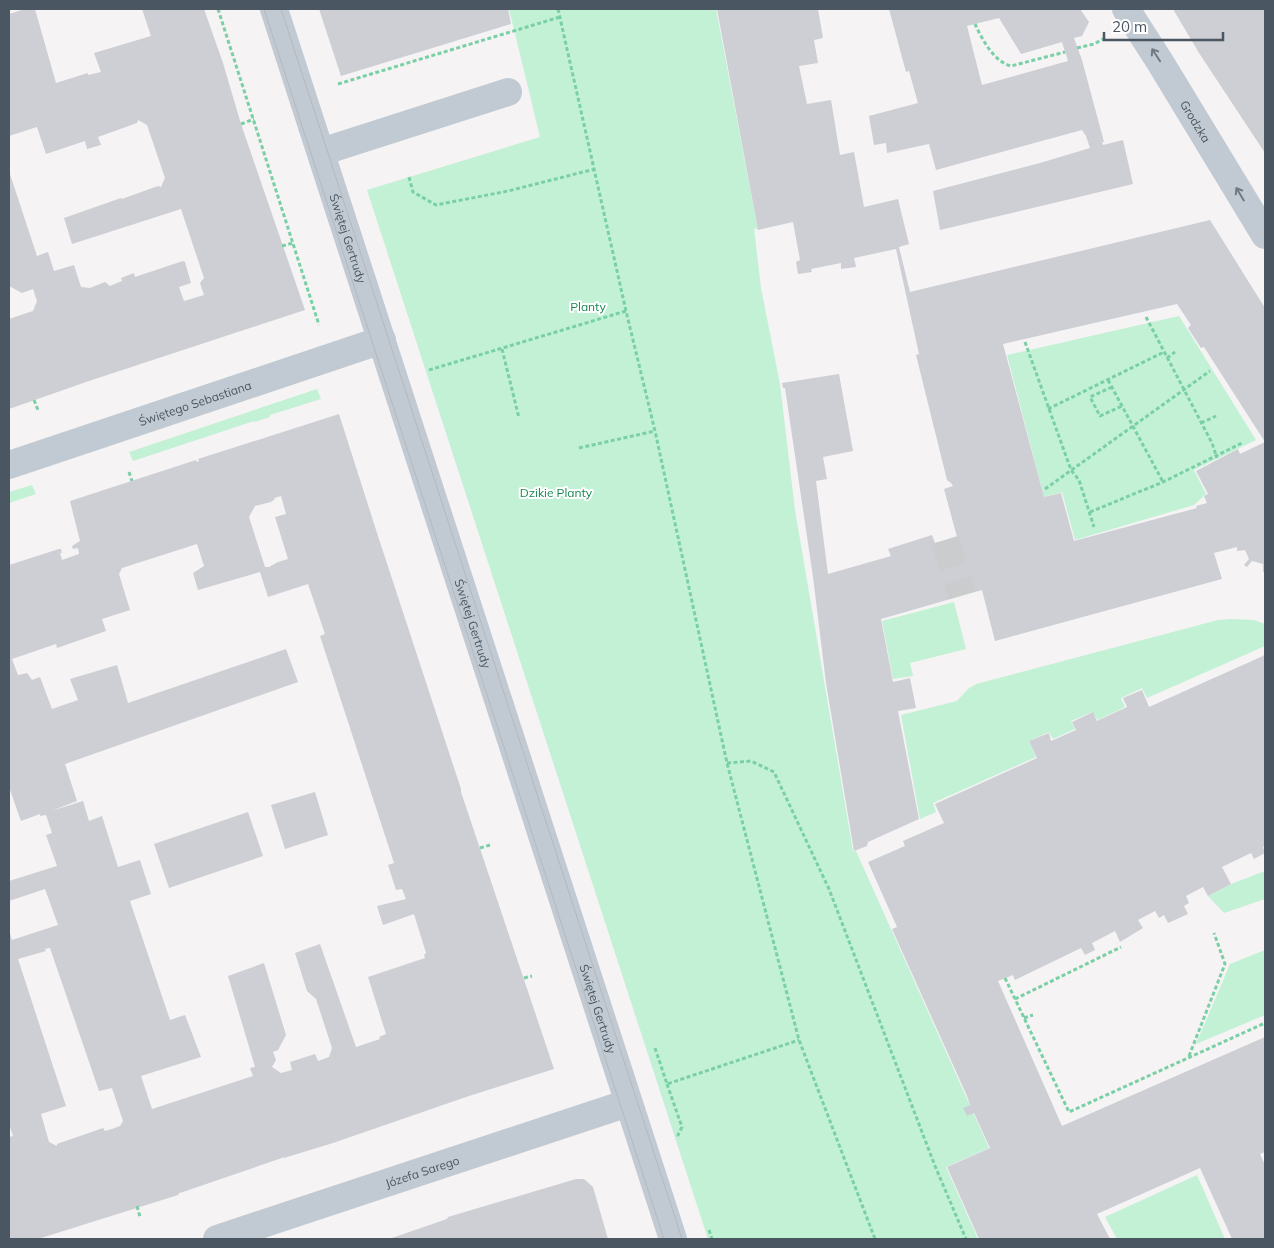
<svg xmlns="http://www.w3.org/2000/svg" width="1274" height="1248" viewBox="0 0 1274 1248" font-family="Mulish,sans-serif">
  <style>
    .green { fill: #c3f1d5 }
    .building { fill: #cdcfd5; fill-rule: evenodd }
    .lines { fill: none; stroke-linecap: round; stroke-linejoin: round }
    .minor-tunnel { stroke: #caccce; stroke-width: 28; stroke-dasharray: 28 14; stroke-linecap: butt }
    .path { stroke: #7ad0a6; stroke-width: 3; stroke-dasharray: 4 2.5; stroke-linecap: butt }
    .minor { stroke: #c1cad2; stroke-width: 28 }
    .tram { stroke: #b5b8bd; stroke-width: 1 }
    .oneway { stroke: #6e7983 }
    .labels { text-anchor: middle; dominant-baseline: central; stroke-width: 4; stroke-linejoin: round; paint-order: stroke }
    .street-label { font-size: 12px; fill: #4a5661; stroke: #fff }
    .park-label { font-size: 12px; fill: #17864f; stroke: #fff }
  </style>
  <rect width="100%" height="100%" fill="#f5f3f3"/>
  <!-- green -->
  <path class="green" d="M 509,9 L 716,9 L 758,230 L 754,228 L 761,288 L 780,384 L 795,510 L 853,851 L 856,851 L 989,1148 L 946,1167 L 978,1239 L 708,1239 L 367,190 L 540,137 Z
    M 1179,316 L 1256,440 L 1194,470 L 1206,494 L 1194,505 L 1075,540 L 1062,492 L 1044,497 L 1007,355 Z
    M 317,389 L 321,399 L 270,415 L 270,417 L 255,422 L 254,421 L 133,461 L 129,452 Z
    M 32,485 L 36,494 L 9,503 L 9,492 Z
    M 954,602 L 966,649 L 910,663 L 913,676 L 893,679 L 882,621 Z
    M 1230,619 L 1254,620 L 1265,624 L 1265,646 L 1147,698 L 1142,688 L 1121,698 L 1125,707 L 1098,720 L 1092,712 L 1071,721 L 1075,729 L 1053,739 L 1049,732 L 1029,741 L 1036,757 L 933,803 L 936,812 L 920,819 L 901,715 L 957,701 L 968,689 L 976,684 L 1218,620 Z
    M 1265,871 L 1265,899 L 1224,913 L 1208,896 L 1231,884 Z
    M 1265,950 L 1265,1015 L 1196,1044 L 1230,964 Z
    M 1197,1175 L 1225,1239 L 1117,1239 L 1105,1217 Z"/>
  <!-- building -->
  <path class="building" d="M 25,9 L 35,9 L 56,83 L 88,73 L 88,75 L 101,72 L 94,53 L 151,36 L 142,9 L 204,9 L 223,63 L 241,124 L 305,310 L 89,381 L 9,409 L 9,319 L 33,311 L 37,301 L 33,289 L 22,293 L 9,286 L 9,171 L 37,256 L 48,252 L 54,271 L 74,265 L 81,287 L 90,288 L 105,282 L 110,286 L 122,281 L 121,278 L 134,273 L 135,277 L 183,261 L 185,262 L 191,283 L 179,287 L 184,301 L 204,295 L 200,283 L 204,278 L 181,209 L 72,244 L 64,218 L 121,198 L 122,199 L 158,186 L 161,187 L 165,178 L 147,125 L 138,120 L 137,123 L 98,137 L 101,145 L 87,149 L 85,141 L 46,154 L 37,127 L 9,136 L 9,14 Z
    M 319,9 L 508,9 L 511,24 L 341,76 Z
    M 717,9 L 818,9 L 823,38 L 814,40 L 818,63 L 799,66 L 807,104 L 831,100 L 840,155 L 854,152 L 864,207 L 898,199 L 909,244 L 899,247 L 910,292 L 1210,220 L 1265,308 L 1265,572 L 1263,572 L 1263,564 L 1252,561 L 1247,567 L 1244,565 L 1249,559 L 1245,550 L 1237,551 L 1237,547 L 1214,553 L 1222,579 L 995,641 L 982,590 L 881,619 L 893,682 L 910,678 L 916,708 L 898,711 L 919,819 L 868,842 L 867,846 L 854,851 L 826,683 L 813,577 L 785,388 L 783,388 L 782,383 L 839,374 L 853,451 L 823,457 L 827,479 L 816,481 L 828,574 L 891,556 L 888,549 L 932,535 L 935,543 L 957,537 L 944,489 L 953,486 L 951,483 L 947,480 L 916,355 L 919,354 L 896,249 L 854,258 L 856,267 L 841,269 L 841,263 L 811,269 L 812,272 L 798,274 L 796,262 L 800,260 L 793,222 L 758,230 ZM 1177,304 L 1191,325 L 1188,328 L 1201,348 L 1204,347 L 1265,442 L 1240,454 L 1238,449 L 1196,471 L 1208,494 L 1204,496 L 1207,503 L 1196,506 L 1197,508 L 1074,541 L 1061,493 L 1044,497 L 1003,344 Z
    M 889,9 L 1080,9 L 1089,22 L 1082,36 L 1074,38 L 1082,60 L 1104,142 L 1102,142 L 1103,145 L 1123,140 L 1133,184 L 940,230 L 933,191 L 1040,163 L 1090,148 L 1086,136 L 1082,130 L 936,170 L 929,144 L 887,153 L 886,143 L 874,145 L 869,116 L 918,103 L 909,71 L 906,72 ZM 999,18 L 1021,54 L 1062,42 L 1068,61 L 982,85 L 967,26 Z
    M 1173,9 L 1265,9 L 1265,153 L 1199,53 Z
    M 339,414 L 377,533 L 461,789 L 461,792 L 554,1069 L 469,1096 L 333,1143 L 284,1158 L 283,1157 L 282,1158 L 180,1193 L 180,1192 L 178,1195 L 38,1239 L 9,1239 L 9,1137 L 13,1136 L 9,1124 L 9,930 L 12,940 L 58,925 L 45,889 L 9,901 L 9,881 L 57,866 L 46,835 L 52,833 L 46,815 L 40,816 L 40,814 L 21,821 L 9,787 L 9,565 L 59,549 L 61,549 L 62,553 L 60,553 L 62,560 L 79,554 L 78,548 L 73,549 L 72,546 L 80,541 L 70,501 L 196,460 L 197,462 L 199,461 L 198,459 ZM 281,496 L 286,514 L 275,517 L 288,559 L 278,562 L 269,567 L 265,567 L 249,517 L 255,506 L 271,502 L 275,499 L 274,498 ZM 197,544 L 204,566 L 193,573 L 198,590 L 260,572 L 268,597 L 308,584 L 325,634 L 320,636 L 394,863 L 388,865 L 396,890 L 402,889 L 406,899 L 377,906 L 383,925 L 414,914 L 426,953 L 424,955 L 425,958 L 368,977 L 386,1034 L 379,1037 L 380,1039 L 356,1047 L 320,944 L 295,953 L 307,991 L 316,999 L 332,1048 L 329,1057 L 318,1061 L 315,1054 L 290,1062 L 292,1070 L 281,1073 L 272,1067 L 276,1060 L 273,1052 L 278,1050 L 286,1035 L 264,963 L 228,976 L 255,1067 L 250,1068 L 253,1076 L 152,1109 L 141,1076 L 201,1057 L 185,1015 L 170,1020 L 130,901 L 151,894 L 140,860 L 118,867 L 102,816 L 89,821 L 83,801 L 51,811 L 77,801 L 65,764 L 298,682 L 286,649 L 128,703 L 117,665 L 70,679 L 78,700 L 52,709 L 40,677 L 32,680 L 27,673 L 18,675 L 12,659 L 56,644 L 57,648 L 106,631 L 102,619 L 130,610 L 119,574 L 122,568 ZM 50,948 L 99,1091 L 112,1088 L 123,1121 L 120,1126 L 112,1129 L 105,1131 L 103,1128 L 57,1144 L 57,1146 L 49,1142 L 41,1114 L 66,1106 L 18,959 L 46,951 L 45,949 Z
    M 1265,653 L 1265,846 L 1263,847 L 1265,853 L 1254,859 L 1251,853 L 1222,867 L 1231,884 L 1208,896 L 1203,887 L 1186,896 L 1189,903 L 1184,906 L 1188,914 L 1168,923 L 1164,915 L 1159,918 L 1155,911 L 1138,920 L 1143,928 L 1120,942 L 1115,931 L 1092,943 L 1095,950 L 1085,955 L 1081,948 L 1015,980 L 1013,975 L 998,981 L 1062,1126 L 1265,1037 L 1265,1152 L 1260,1154 L 1265,1165 L 1265,1239 L 1232,1239 L 1200,1168 L 1097,1214 L 1110,1239 L 979,1239 L 947,1167 L 990,1148 L 974,1113 L 967,1116 L 963,1108 L 970,1105 L 967,1096 L 892,929 L 897,927 L 868,862 L 905,846 L 903,841 L 944,823 L 935,804 L 1037,758 L 1029,741 L 1049,733 L 1051,741 L 1076,730 L 1072,722 L 1093,712 L 1097,721 L 1127,707 L 1123,698 L 1142,690 L 1149,707 L 1263,656 Z
    M 315,792 L 328,835 L 285,849 L 271,805 Z
    M 248,812 L 263,856 L 169,888 L 154,844 Z
    M 576,1179 L 584,1179 L 593,1187 L 608,1239 L 389,1239 L 447,1219 L 448,1217 Z"/>
  <g class="lines">
    <!-- minor-tunnel -->
    <path class="minor-tunnel" d="M 945,540 L 962,595"/>
    <!-- path -->
    <path class="path" d="M 218,9 L 319,325
      M 558,9 L 626,311 L 655,431 L 727,763 L 799,1040 L 875,1239
      M 975,24 C 982,39 994,62 1011,66 L 1065,52
      M 1077,48 L 1094,44 L 1105,38
      M 338,84 L 560,17
      M 241,124 L 254,119
      M 409,177 L 413,192 L 436,205 L 508,191 L 595,169
      M 282,246 L 293,243
      M 1146,317 L 1212,443 L 1217,458
      M 1025,342 L 1071,470 L 1079,480 L 1094,527
      M 502,349 L 519,418
      M 1167,358 L 1175,352
      M 429,370 L 626,311
      M 1108,380 L 1163,482
      M 1112,387 L 1090,397 L 1100,416 L 1122,406
      M 34,400 L 38,410
      M 1048,409 L 1164,352
      M 1201,423 L 1216,416
      M 579,448 L 655,431
      M 129,472 L 132,481
      M 1045,489 L 1210,371
      M 1090,512 L 1163,482 L 1242,443
      M 727,763 L 751,761 L 774,772 L 829,889 L 935,1166 L 966,1239
      M 480,848 L 490,845
      M 524,978 L 532,976
      M 1005,978 L 1069,1112 L 1265,1023
      M 1015,999 L 1121,947
      M 1024,1018 L 1033,1015
      M 655,1048 L 667,1084 L 799,1040
      M 1189,1056 L 1225,964 L 1214,933
      M 667,1084 L 682,1127 L 678,1135 L 679,1139
      M 137,1206 L 140,1217
      M 709,1230 L 712,1239"/>
    <!-- minor -->
    <g class="minor">
      <path id="s1" d="M 274,9 L 673,1239"/>
      <path id="s2" d="M 1126,9 L 1160,62 L 1265,235"/>
      <path d="M 321,152 L 508,92"/>
      <path id="s3" d="M 9,465 L 382,340"/>
      <path id="s4" d="M 217,1239 L 628,1103"/>
    </g>
    <!-- tram -->
    <path class="tram" d="M 264,9 L 664,1239
      M 281,9 L 682,1239"/>
  </g>
  <!-- one-way arrows -->
  <defs><path id="oneway-shaft" d="M-6 0H5M1.5-3L5.5 0L1.5 3" fill="none" stroke-width="1.6" stroke-linecap="round" stroke-linejoin="round" transform="scale(1.25)"/></defs>
  <g class="oneway">
    <use href="#oneway-shaft" transform="translate(1156 55) rotate(-123)"/>
    <use href="#oneway-shaft" transform="translate(1240 194) rotate(-121)"/>
  </g>
  <g class="labels">
    <!-- street labels -->
    <g class="street-label">
      <text stroke="none"><textPath href="#s2" startOffset="132">Grodzka</textPath></text>
      <text stroke="none"><textPath href="#s1" startOffset="241">Świętej Gertrudy</textPath></text>
      <text stroke="none"><textPath href="#s3" startOffset="196">Świętego Sebastiana</textPath></text>
      <text stroke="none"><textPath href="#s1" startOffset="646">Świętej Gertrudy</textPath></text>
      <text stroke="none"><textPath href="#s1" startOffset="1051">Świętej Gertrudy</textPath></text>
      <text stroke="none"><textPath href="#s4" startOffset="216">Józefa Sarego</textPath></text>
    </g>
    <!-- park labels -->
    <g class="park-label">
      <text x="588" y="306">Planty</text>
      <text x="556" y="492">Dzikie Planty</text>
    </g>
  </g>
  <!-- border -->
  <rect width="1274" height="1248" fill="none" stroke="#4a5661" stroke-width="20"/>
  <!-- scale -->
  <path d="M1104 32v8h119v-8" fill="none" stroke="#4a5661" stroke-width="2.5"/>
  <text x="1112" y="32" font-size="15" fill="#4a5661" stroke="#ffffff" stroke-width="4" paint-order="stroke">20 m</text>
</svg>
